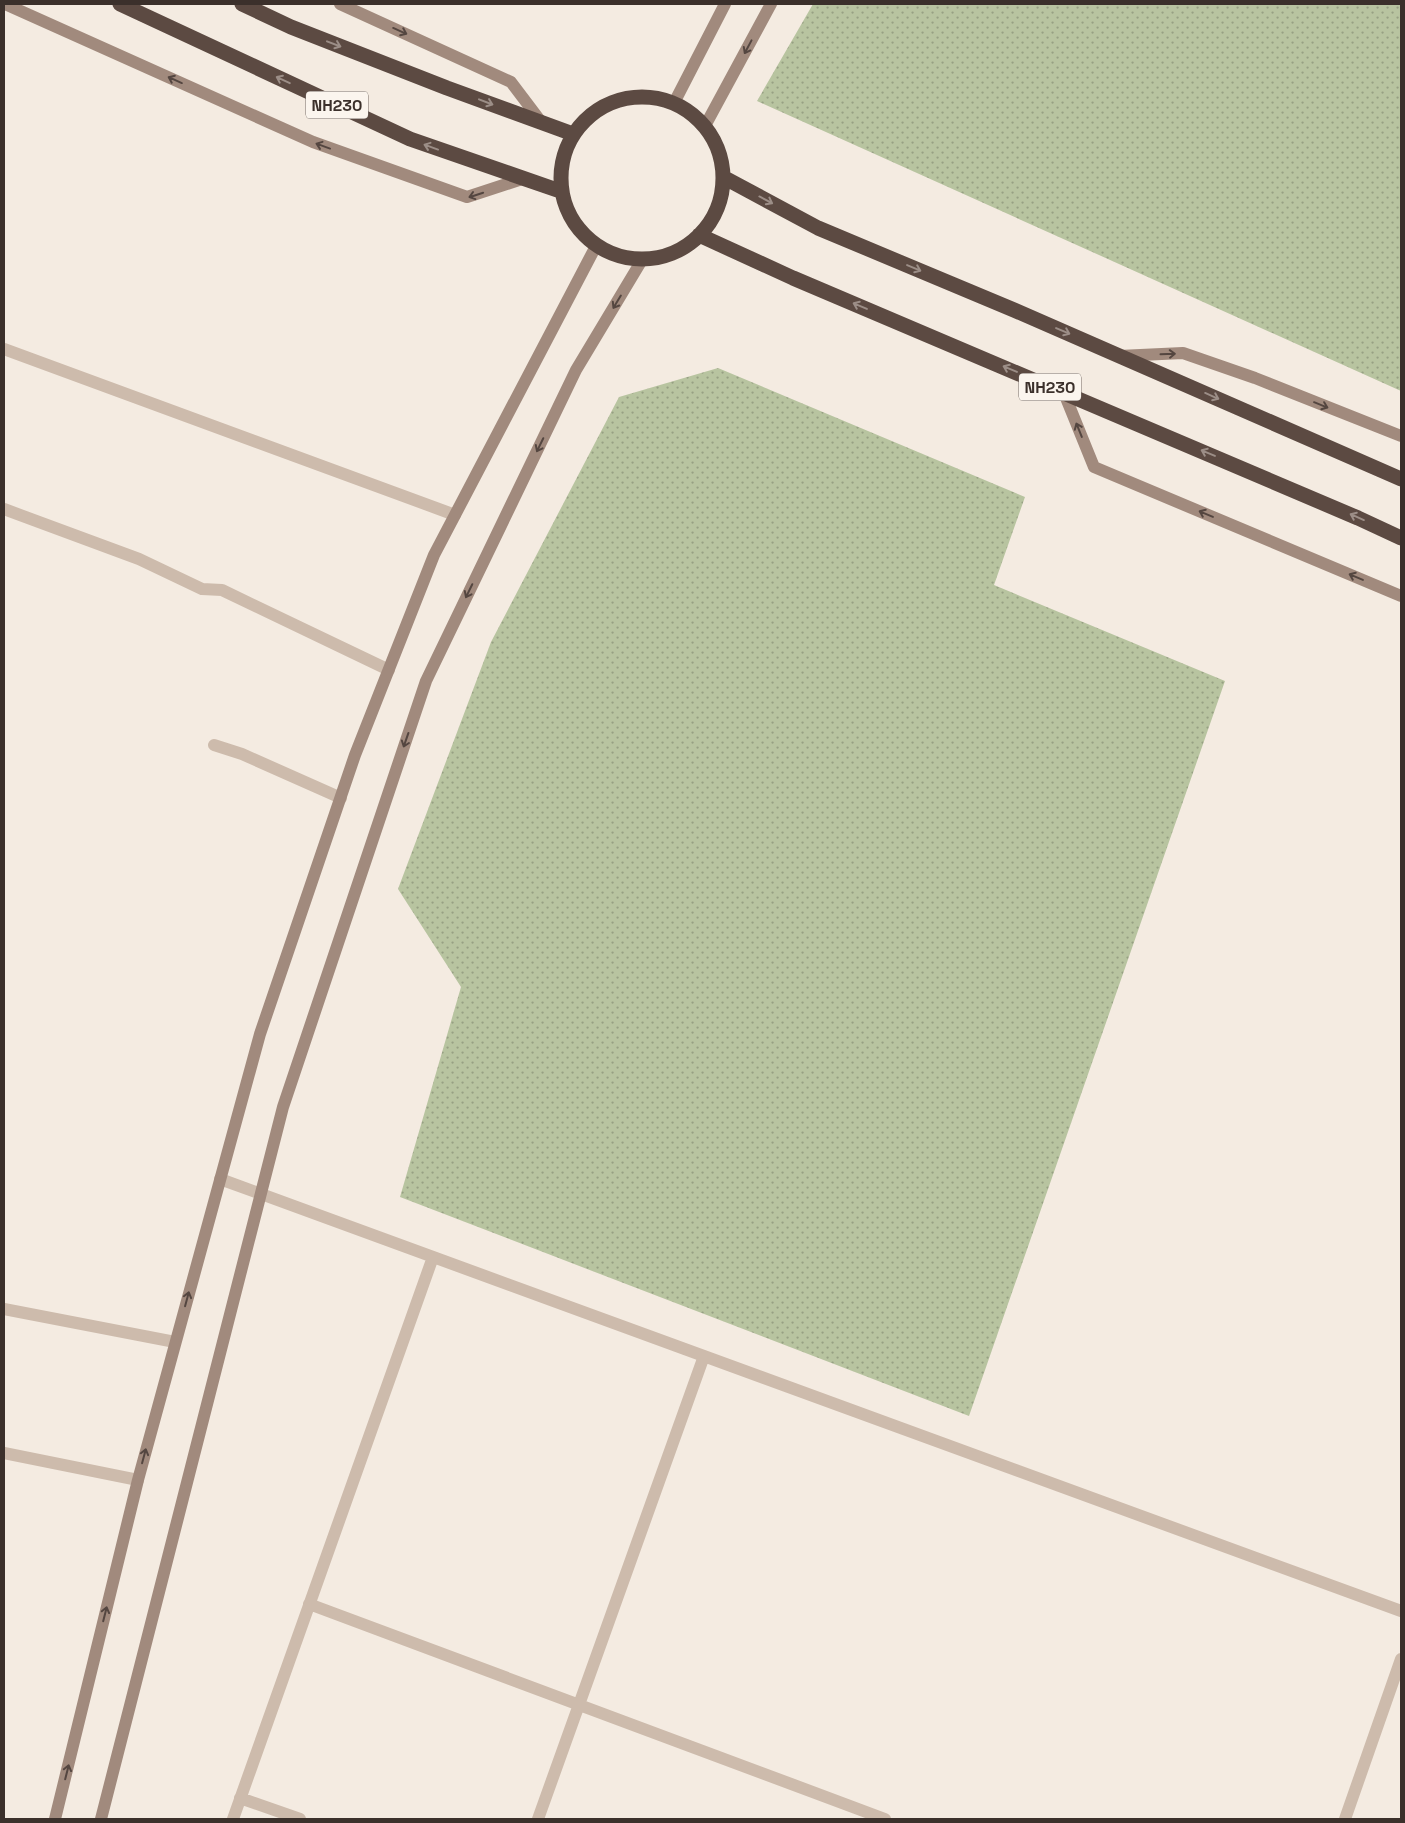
<svg xmlns="http://www.w3.org/2000/svg" width="1405" height="1823" viewBox="0 0 1405 1823" font-family="'Space Grotesk',sans-serif">
  <style>
    .green { fill: url(#green-dots) }
    .lines { fill: none; stroke-linecap: round; stroke-linejoin: round }
    .street { stroke: #cdbbac; stroke-width: 12 }
    .secondary { stroke: #a18a7d; stroke-width: 12 }
    .highway { stroke: #5c4a42; stroke-width: 15 }
    .oneway { stroke: #544640 }
    .oneway2 { stroke: #9c8e87 }
    .labels { text-anchor: middle; dominant-baseline: central; stroke-width: 4.5; stroke-linejoin: round; paint-order: stroke }
    .shield { fill: #fbf5ee; stroke: #756b66; stroke-width: 1 }
    .shield-label { font-size: 16px; font-weight: bold; fill: #3b302b }
  </style>
  <defs>
    <pattern id="green-dots" width="8" height="8" patternUnits="userSpaceOnUse" patternTransform="scale(1.25)"><rect width="8" height="8" fill="#b8c4a0"/><path d="M2 2h.1M6 6h.1" fill="none" stroke="#97a083" stroke-width="1.8" stroke-linecap="round"/></pattern>
  </defs>
  <rect width="100%" height="100%" fill="#f4ebe1"/>
  <!-- green -->
  <path class="green" d="M 813,4 L 1401,4 L 1401,391 L 757,101 Z
    M 718,368 L 1025,497 L 994,585 L 1225,681 L 969,1416 L 400,1197 L 461,987 L 398,889 L 491,642 L 619,397 Z"/>
  <g class="lines">
    <!-- street -->
    <path class="street" d="M 4,349 L 455,515
      M 4,509 L 139,559 L 202,589 L 222,590 L 389,670
      M 214,745 L 242,754 L 341,798
      M 220,1179 L 1401,1611
      M 4,1309 L 175,1342
      M 4,1453 L 138,1480
      M 309,1604 L 885,1819
      M 240,1798 L 300,1819
      M 233,1819 L 433,1257
      M 538,1819 L 704,1356
      M 1345,1819 L 1401,1659"/>
    <!-- secondary -->
    <path class="secondary" d="M 5,4 L 313,142 L 467,197 L 522,179
      M 340,4 L 511,82 L 542,123
      M 674,103 L 725,4
      M 705,126 L 771,4
      M 1119,356 L 1183,353 L 1255,378 L 1401,436
      M 1064,393 L 1094,467 L 1401,596
      M 55,1819 L 138,1480 L 260,1034 L 355,755 L 434,555 L 596,246
      M 101,1819 L 283,1107 L 426,681 L 576,370 L 642,260"/>
    <!-- highway -->
    <path class="highway" d="M 120,4 L 410,139 L 560,191
      M 242,4 L 291,27 L 447,88 L 573,134
      M561 178a81 81 0 1 1 162 0a81 81 0 1 1-162 0Z
      M 723,177 L 818,228 L 1014,310 L 1401,479
      M 699,235 L 793,278 L 1358,518 L 1401,538"/>
  </g>
  <!-- one-way arrows -->
  <defs><path id="oneway-shaft" d="M-6 0H5M1.5-3L5.5 0L1.5 3" fill="none" stroke-width="1.6" stroke-linecap="round" stroke-linejoin="round" transform="scale(1.25)"/></defs>
  <g class="oneway">
    <use href="#oneway-shaft" transform="translate(400 31) rotate(24)"/>
    <use href="#oneway-shaft" transform="translate(748 47) rotate(118)"/>
    <use href="#oneway-shaft" transform="translate(175 80) rotate(-156)"/>
    <use href="#oneway-shaft" transform="translate(323 146) rotate(-160)"/>
    <use href="#oneway-shaft" transform="translate(476 195) rotate(162)"/>
    <use href="#oneway-shaft" transform="translate(617 302) rotate(121)"/>
    <use href="#oneway-shaft" transform="translate(1168 354) rotate(-2)"/>
    <use href="#oneway-shaft" transform="translate(1321 405) rotate(22)"/>
    <use href="#oneway-shaft" transform="translate(1079 430) rotate(-112)"/>
    <use href="#oneway-shaft" transform="translate(540 445) rotate(116)"/>
    <use href="#oneway-shaft" transform="translate(1206 514) rotate(-157)"/>
    <use href="#oneway-shaft" transform="translate(1356 577) rotate(-157)"/>
    <use href="#oneway-shaft" transform="translate(469 591) rotate(116)"/>
    <use href="#oneway-shaft" transform="translate(406 740) rotate(109)"/>
    <use href="#oneway-shaft" transform="translate(187 1299) rotate(-75)"/>
    <use href="#oneway-shaft" transform="translate(144 1456) rotate(-75)"/>
    <use href="#oneway-shaft" transform="translate(105 1614) rotate(-76)"/>
    <use href="#oneway-shaft" transform="translate(67 1772) rotate(-76)"/>
  </g>
  <g class="oneway2">
    <use href="#oneway-shaft" transform="translate(334 44) rotate(21)"/>
    <use href="#oneway-shaft" transform="translate(283 80) rotate(-155)"/>
    <use href="#oneway-shaft" transform="translate(486 102) rotate(21)"/>
    <use href="#oneway-shaft" transform="translate(431 147) rotate(-160)"/>
    <use href="#oneway-shaft" transform="translate(766 200) rotate(28)"/>
    <use href="#oneway-shaft" transform="translate(914 268) rotate(23)"/>
    <use href="#oneway-shaft" transform="translate(860 306) rotate(-157)"/>
    <use href="#oneway-shaft" transform="translate(1063 331) rotate(23)"/>
    <use href="#oneway-shaft" transform="translate(1010 369) rotate(-157)"/>
    <use href="#oneway-shaft" transform="translate(1212 396) rotate(24)"/>
    <use href="#oneway-shaft" transform="translate(1208 453) rotate(-157)"/>
    <use href="#oneway-shaft" transform="translate(1357 517) rotate(-156)"/>
  </g>
  <g class="labels">
    <!-- shield labels -->
    <g class="shield">
      <rect x="306" y="91.5" width="62" height="27" rx="4"/>
      <rect x="1019" y="373.5" width="62" height="27" rx="4"/>
    </g>
    <g class="shield-label">
      <text x="337" y="105">NH230</text>
      <text x="1050" y="387">NH230</text>
    </g>
  </g>
  <!-- border -->
  <rect width="1405" height="1823" fill="none" stroke="#3b302b" stroke-width="10"/>
</svg>
